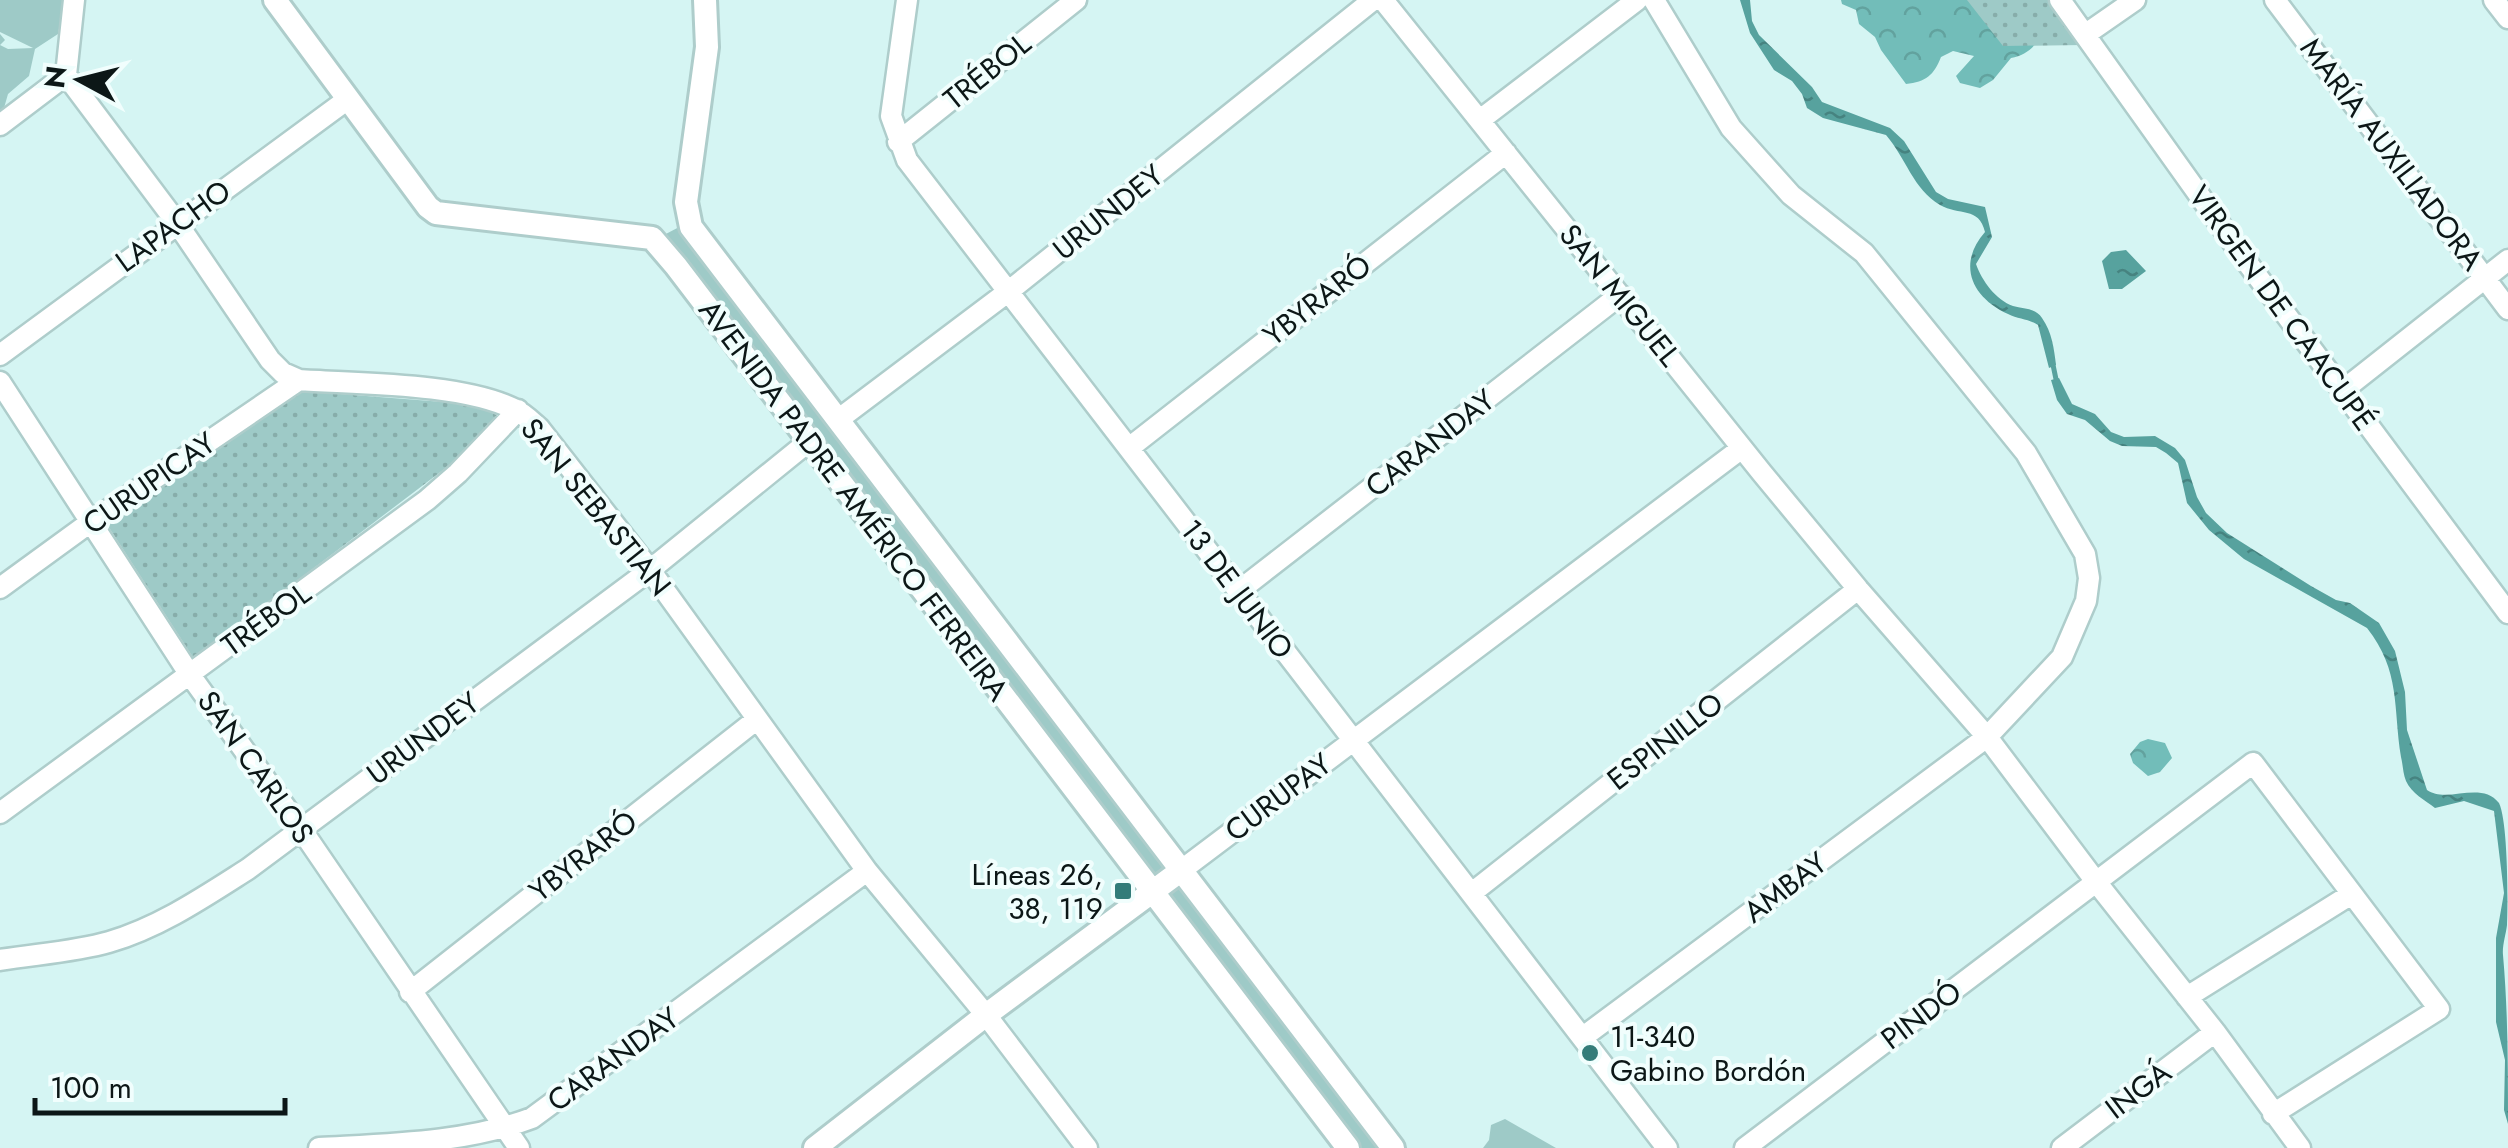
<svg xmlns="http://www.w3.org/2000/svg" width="2508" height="1148" viewBox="0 0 2508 1148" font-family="Jost,sans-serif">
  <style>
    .grass { fill: #9ecac7 }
    .forest { fill: url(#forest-crowns) }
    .park { fill: url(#park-dots) }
    .water { fill: url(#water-ripples) }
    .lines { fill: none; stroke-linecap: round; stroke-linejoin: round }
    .stream { stroke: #57a29e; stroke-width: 5 }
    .minor-casing { stroke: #aecdcb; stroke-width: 25 }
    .tertiary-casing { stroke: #aecdcb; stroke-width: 28 }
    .minor { stroke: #fff; stroke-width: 20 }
    .tertiary { stroke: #fff; stroke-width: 22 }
    .poi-dot { fill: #337c79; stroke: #f1fefd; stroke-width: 4 }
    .labels { text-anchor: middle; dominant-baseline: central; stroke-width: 8; stroke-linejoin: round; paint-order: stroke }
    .street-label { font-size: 30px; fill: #0c1717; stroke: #f1fefd }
    .poi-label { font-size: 30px; fill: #0c1717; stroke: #f1fefd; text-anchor: end }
  </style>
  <defs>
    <pattern id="forest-crowns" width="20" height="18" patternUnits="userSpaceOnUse" patternTransform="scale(2.5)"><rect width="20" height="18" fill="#72bdb9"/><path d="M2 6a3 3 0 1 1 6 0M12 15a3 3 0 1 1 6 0" fill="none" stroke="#62a29e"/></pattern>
    <pattern id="park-dots" width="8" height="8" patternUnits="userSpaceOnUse" patternTransform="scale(2.5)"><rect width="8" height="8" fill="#9ecac7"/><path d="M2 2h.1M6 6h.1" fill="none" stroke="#87adaa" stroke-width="1.8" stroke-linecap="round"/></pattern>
    <pattern id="water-ripples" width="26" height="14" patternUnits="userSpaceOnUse" patternTransform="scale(2.5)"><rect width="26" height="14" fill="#57a29e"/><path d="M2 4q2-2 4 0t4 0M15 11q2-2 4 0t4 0" fill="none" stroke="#468380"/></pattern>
  </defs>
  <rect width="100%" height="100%" fill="#d5f5f3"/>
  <!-- grass -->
  <path class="grass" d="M 0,0 L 64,0 L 58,34 L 35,49 L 29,76 L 8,94 L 0,122 L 0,34 L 5,40 L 0,45 L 8,49 L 33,48 L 0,32 Z
    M 683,225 L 1171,865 L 1162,886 L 662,236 Z
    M 1180,883 L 1386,1148 L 1331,1148 L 1154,913 L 1153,909 Z
    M 1505,1119 L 1556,1148 L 1483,1148 L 1489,1140 L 1491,1125 Z"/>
  <!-- forest -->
  <path class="forest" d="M 1841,0 L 2056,0 C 2046,26 2040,53 2011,58 L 1993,80 L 1980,88 L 1960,83 L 1956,76 L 1974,56 L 1953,51 L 1941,57 C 1934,75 1926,82 1906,84 L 1881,50 L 1875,37 L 1859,24 L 1856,10 L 1842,4 Z
    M 2148,739 L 2165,743 L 2172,758 L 2160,772 L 2148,776 L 2133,763 L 2130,754 L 2140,742 Z"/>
  <!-- park -->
  <path class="park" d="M 1967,0 L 2050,0 L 2083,45 L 2003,46 Z
    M 302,391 L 456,403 L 481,408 L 497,415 L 451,464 L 194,659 L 106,523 Z"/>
  <!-- water -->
  <path class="water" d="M 1740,0 L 1750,0 L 1752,21 L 1759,35 L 1812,87 L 1822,102 L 1890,128 L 1904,141 L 1936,192 L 1948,199 L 1985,207 L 1992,237 L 1976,264 C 1982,281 1996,300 2013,306 C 2024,309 2036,308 2042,318 C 2052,332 2054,349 2056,365 L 2049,368 L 2038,325 C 2029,319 2018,319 2008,314 C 1971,297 1957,264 1985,232 C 1979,206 1959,216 1940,205 C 1913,189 1906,158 1886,135 L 1823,118 L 1807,108 L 1802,94 L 1792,81 L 1774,70 L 1750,33 Z
    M 2126,250 L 2146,271 L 2122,289 L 2109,289 L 2102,261 L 2111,252 Z
    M 2059,378 L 2072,404 L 2095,414 L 2111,432 L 2124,437 L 2155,436 L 2175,448 L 2185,460 L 2197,497 L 2206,513 L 2227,533 L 2311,586 L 2336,600 L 2350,603 L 2379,623 L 2395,651 L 2405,692 L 2407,730 L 2427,790 C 2447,804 2481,780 2499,803 C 2508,822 2508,901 2507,925 C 2506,934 2502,946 2503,955 C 2508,1011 2508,1067 2508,1124 L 2504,1110 L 2505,1060 L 2496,1022 L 2496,938 L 2504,893 L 2494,811 L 2464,801 L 2435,808 C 2426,801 2411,793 2406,781 C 2403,774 2403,765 2401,757 C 2393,708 2401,671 2367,628 L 2244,559 L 2209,530 L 2187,503 L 2178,463 L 2166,453 L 2156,447 L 2122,446 L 2110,441 L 2085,420 L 2067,414 L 2057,400 L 2051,380 Z"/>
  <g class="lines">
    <!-- stream -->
    <path class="stream" d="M 2052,360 L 2057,384"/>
    <defs>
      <path id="minor" d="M 74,0 L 66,75 L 177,223 L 270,360 L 283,373 L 299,380 C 359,384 462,383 514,409 C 523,413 531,421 539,428 L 650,570 L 867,871 L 986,1015 L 1087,1148
        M 907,0 L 891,116 L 907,160 L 1667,1148
        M 1383,0 L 1762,473 L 1858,589 L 1987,737 L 2097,883 L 2215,1032 L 2300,1148
        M 2060,0 L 2249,265 L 2508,613
        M 2275,0 L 2508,309
        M 2494,0 L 2508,18
        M 2086,34 L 2135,0
        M 1480,120 L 1637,0
        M 0,125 L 66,75
        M 898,142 L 1076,0
        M 0,355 L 348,99
        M 0,382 L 190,675 L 301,829 L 519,1148
        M 2342,391 L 2508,260
        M 839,419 L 1009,291 L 1373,0
        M 1129,448 L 1506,153
        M 0,588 L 92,521 L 299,380
        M 1240,590 L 1620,295
        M 0,813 L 427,500 L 458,473 L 518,410
        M 1183,869 L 1742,448
        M 1473,892 L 1858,589
        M 0,960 C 36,954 74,952 109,942 C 160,927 204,897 248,869 L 650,570 L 808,442
        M 410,992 L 756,720
        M 2187,997 L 2350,895
        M 1583,1037 L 1987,737 L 2062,657 L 2086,601 L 2089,578 L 2085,554 L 2026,453 L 1864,253 L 1791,195 L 1731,128 L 1654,0
        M 319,1148 C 389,1144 466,1143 532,1118 L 867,871
        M 1745,1148 L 2253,763 L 2439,1009 L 2273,1114
        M 2062,1148 L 2215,1032"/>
      <path id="tertiary" d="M 275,0 L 428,207 L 436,213 L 652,238 L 676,266 L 1348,1148
        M 705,0 L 707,47 L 686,202 L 691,227 L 1393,1148
        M 815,1148 L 986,1015 L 1183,869"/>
    </defs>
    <!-- minor casing -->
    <use href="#minor" class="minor-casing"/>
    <!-- tertiary casing -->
    <use href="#tertiary" class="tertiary-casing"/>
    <!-- minor -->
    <use href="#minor" class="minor"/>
    <!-- tertiary -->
    <use href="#tertiary" class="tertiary"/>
  </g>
  <!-- markers -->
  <g class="poi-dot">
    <rect x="1113" y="881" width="20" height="20" rx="5"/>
    <circle cx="1590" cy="1053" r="10"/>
  </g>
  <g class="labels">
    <!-- street labels -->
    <g class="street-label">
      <text transform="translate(987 71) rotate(-39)">TRÉBOL</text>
      <text transform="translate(2392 154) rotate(53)">MARÍA AUXILIADORA</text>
      <text transform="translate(1108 212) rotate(-39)">URUNDEY</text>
      <text transform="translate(173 226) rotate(-36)">LAPACHO</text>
      <text transform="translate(1620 295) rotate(51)">SAN MIGUEL</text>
      <text transform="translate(1317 300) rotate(-38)">YBYRARÓ</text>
      <text transform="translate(2282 308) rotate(54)">VIRGEN DE CAACUPÉ</text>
      <text transform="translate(1430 443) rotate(-38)">CARANDAY</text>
      <text transform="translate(149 483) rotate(-35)">CURUPICAY</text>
      <text transform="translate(854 500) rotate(53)">AVENIDA PADRE AMÉRICO FERREIRA</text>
      <text transform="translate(596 507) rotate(51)">SAN SEBASTIAN</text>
      <text transform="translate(1237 589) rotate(53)">13 DE JUNIO</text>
      <text transform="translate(266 619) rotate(-36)">TRÉBOL</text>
      <text transform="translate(423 738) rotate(-37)">URUNDEY</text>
      <text transform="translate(1665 741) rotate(-38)">ESPINILLO</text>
      <text transform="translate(256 767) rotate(55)">SAN CARLOS</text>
      <text transform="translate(1278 797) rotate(-37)">CURUPAY</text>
      <text transform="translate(583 856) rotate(-38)">YBYRARÓ</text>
      <text transform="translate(1785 887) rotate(-37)">AMBAY</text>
      <text transform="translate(1921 1015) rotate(-37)">PINDÓ</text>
      <text transform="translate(613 1059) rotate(-36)">CARANDAY</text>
      <text transform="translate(2138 1090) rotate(-37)">INGÁ</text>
    </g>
    <!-- poi labels -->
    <g class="poi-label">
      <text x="1103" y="874">Líneas 26,<tspan x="1103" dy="34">38, 119</tspan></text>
      <text x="1610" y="1036" text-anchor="start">11-340<tspan x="1610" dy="34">Gabino Bordón</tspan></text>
    </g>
  </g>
  <!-- north arrow -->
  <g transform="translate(80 80) rotate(277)" stroke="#f1fefd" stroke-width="8" paint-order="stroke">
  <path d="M0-8L18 38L0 25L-18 38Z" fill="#0c1717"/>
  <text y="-15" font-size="28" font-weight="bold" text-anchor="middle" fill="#0c1717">N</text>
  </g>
  <!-- scale -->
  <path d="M35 1098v15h250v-15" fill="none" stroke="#0c1717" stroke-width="5"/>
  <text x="50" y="1098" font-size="30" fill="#0c1717" stroke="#f1fefd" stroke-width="8" paint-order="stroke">100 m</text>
</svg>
